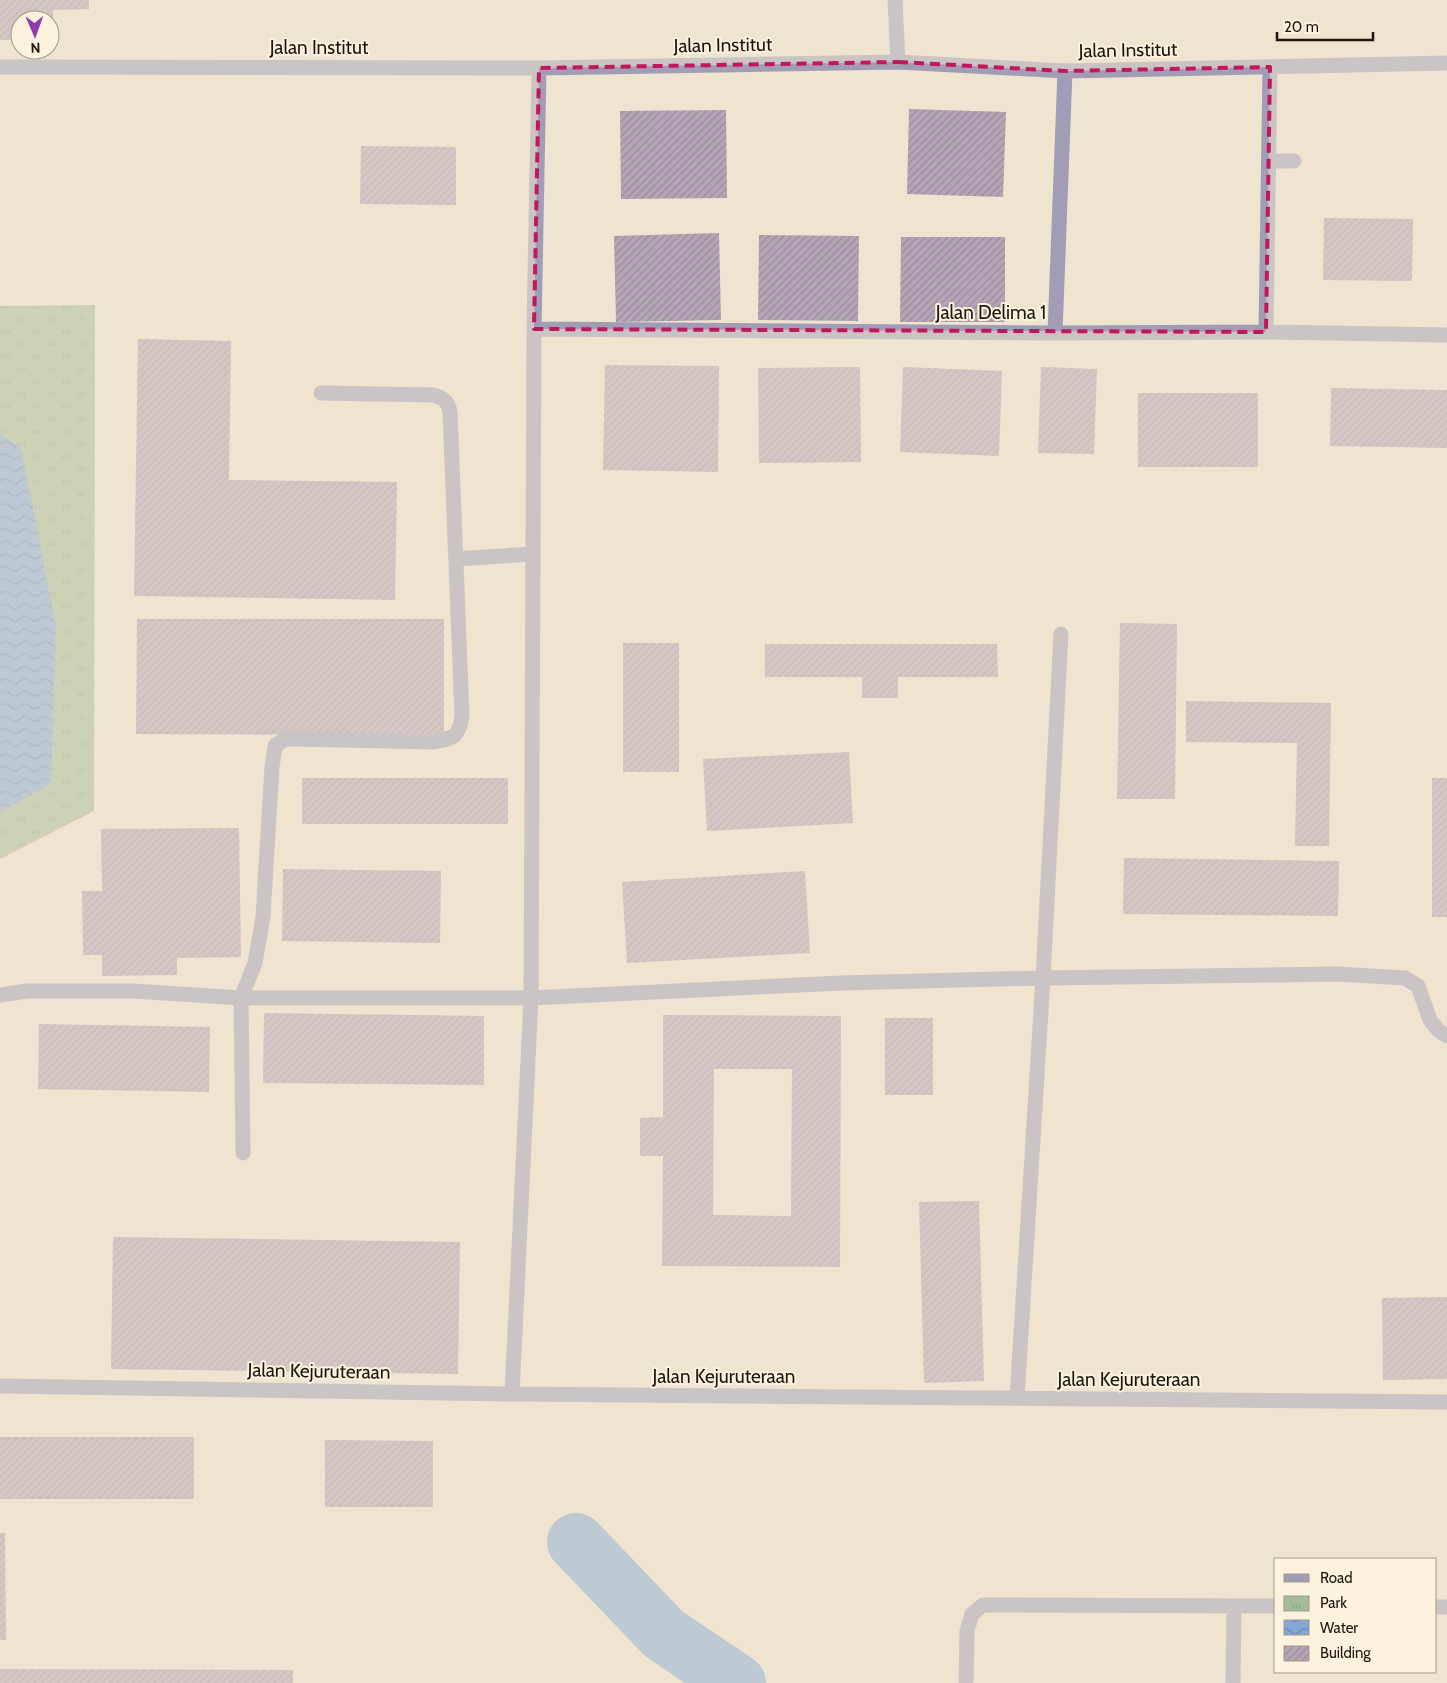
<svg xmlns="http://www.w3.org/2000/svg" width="1447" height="1683" viewBox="0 0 1447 1683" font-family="Cabin,sans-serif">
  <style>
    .park { fill: url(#park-tufts) }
    .water { fill: url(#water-waves) }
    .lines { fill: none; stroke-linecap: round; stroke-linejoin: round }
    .river { stroke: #82a8d8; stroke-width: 58 }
    .building { fill: url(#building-hatch); fill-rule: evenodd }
    .lane { stroke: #a19db6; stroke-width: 15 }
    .street { stroke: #a19db6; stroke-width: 15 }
    .marked { fill: none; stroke: #c2185b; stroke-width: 4; stroke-dasharray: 10 6; stroke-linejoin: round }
    .labels { text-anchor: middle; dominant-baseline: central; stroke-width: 4; stroke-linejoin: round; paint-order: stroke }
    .street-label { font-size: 19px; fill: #1b1710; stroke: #fcf2dd }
  </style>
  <defs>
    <pattern id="park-tufts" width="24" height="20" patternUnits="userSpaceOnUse" patternTransform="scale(1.25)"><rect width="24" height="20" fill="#a4bd99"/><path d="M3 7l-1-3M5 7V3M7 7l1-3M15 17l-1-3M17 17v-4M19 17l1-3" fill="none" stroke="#8da283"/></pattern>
    <pattern id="water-waves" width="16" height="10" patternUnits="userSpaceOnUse" patternTransform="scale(1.25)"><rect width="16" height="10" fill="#82a8d8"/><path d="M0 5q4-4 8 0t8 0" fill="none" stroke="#6a88ae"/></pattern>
    <pattern id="building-hatch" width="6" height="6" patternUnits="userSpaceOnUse" patternTransform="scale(1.25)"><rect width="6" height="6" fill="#b3a5b5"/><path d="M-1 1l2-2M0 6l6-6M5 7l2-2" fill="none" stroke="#998d9b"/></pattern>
  </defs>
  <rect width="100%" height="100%" fill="#eee4d0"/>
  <!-- park -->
  <path class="park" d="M 95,305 L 94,811 L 0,859 L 0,306 Z"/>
  <!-- water -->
  <path class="water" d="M 0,434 L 21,448 L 56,626 L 51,784 L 0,812 Z"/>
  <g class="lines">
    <!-- river -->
    <path class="river" d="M 576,1542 L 664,1634 L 737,1683"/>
  </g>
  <!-- building -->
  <path class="building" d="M 0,0 L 89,0 L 89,9 L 53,10 L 53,40 L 50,40 L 50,20 L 20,20 L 20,40 L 0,40 Z
    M 909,109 L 1006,112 L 1003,197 L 907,194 Z
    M 726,110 L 727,198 L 621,199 L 620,111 Z
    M 361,146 L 456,147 L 456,205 L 360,204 Z
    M 1324,218 L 1413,219 L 1412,281 L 1323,280 Z
    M 719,233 L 721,320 L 616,322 L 614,236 Z
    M 759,235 L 859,236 L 858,321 L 758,320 Z
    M 901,237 L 1005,237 L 1005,322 L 900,322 Z
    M 138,339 L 231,341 L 229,480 L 397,482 L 395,600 L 134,596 Z
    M 605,365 L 719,366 L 718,472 L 603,470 Z
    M 860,367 L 861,462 L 759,463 L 758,368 Z
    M 903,367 L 1002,371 L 999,456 L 900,452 Z
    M 1041,367 L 1097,369 L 1094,454 L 1038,453 Z
    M 1331,388 L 1447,390 L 1447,448 L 1330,446 Z
    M 1138,393 L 1258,393 L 1258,467 L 1138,467 Z
    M 137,619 L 444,619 L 444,735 L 136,734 Z
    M 1120,623 L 1177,624 L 1175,799 L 1117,799 Z
    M 623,643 L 679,643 L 679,772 L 623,772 Z
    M 765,644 L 997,644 L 998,677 L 898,677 L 898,698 L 862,698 L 862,677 L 765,677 Z
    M 1186,701 L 1331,703 L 1329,846 L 1295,846 L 1297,743 L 1186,742 Z
    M 849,752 L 853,823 L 707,831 L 703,759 Z
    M 302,778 L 508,778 L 508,824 L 302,824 Z
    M 1432,778 L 1447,778 L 1447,917 L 1432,917 Z
    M 239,828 L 241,957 L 177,958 L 177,975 L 102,976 L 102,955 L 83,955 L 82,891 L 102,891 L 101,829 Z
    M 1124,858 L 1339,861 L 1338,916 L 1123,914 Z
    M 283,869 L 441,871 L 440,943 L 282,941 Z
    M 805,871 L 810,953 L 627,963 L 622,882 Z
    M 264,1013 L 484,1016 L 484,1085 L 263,1083 Z
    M 663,1015 L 841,1016 L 840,1267 L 662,1266 L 663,1156 L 640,1156 L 640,1118 L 663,1117 ZM 714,1069 L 792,1069 L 791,1216 L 713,1215 Z
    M 885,1018 L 933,1018 L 933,1095 L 885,1095 Z
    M 39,1024 L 210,1027 L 209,1092 L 38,1089 Z
    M 979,1201 L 984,1381 L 924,1383 L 919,1202 Z
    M 113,1237 L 460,1242 L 458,1374 L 111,1369 Z
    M 1447,1297 L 1447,1379 L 1383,1380 L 1382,1298 Z
    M 0,1437 L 194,1437 L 194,1499 L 0,1499 Z
    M 325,1440 L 433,1441 L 433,1507 L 325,1507 Z
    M 0,1533 L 5,1533 L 6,1640 L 0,1640 Z
    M 0,1669 L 293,1670 L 293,1683 L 0,1683 Z"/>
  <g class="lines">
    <!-- lane -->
    <path class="lane" d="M 1269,161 L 1294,161
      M 456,559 L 532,554
      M 1043,978 L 1337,974 L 1405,978 L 1418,986 L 1430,1020 L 1439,1031 L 1447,1036
      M 0,995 L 27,991 L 133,991 L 241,998 L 531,998
      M 243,1153 L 241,998 L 255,963 L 263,917 L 272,767 L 275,746 L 285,739 L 292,739 L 434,742 C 454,738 459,737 462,716 L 450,412 C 448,401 444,398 433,395 L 321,393
      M 1436,1607 L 1447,1607
      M 966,1683 L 967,1631 L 972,1614 L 983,1605 L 1276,1606
      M 1233,1683 L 1234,1606"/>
    <!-- street -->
    <path class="street" d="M 895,0 L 898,62
      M 0,67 L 539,68 L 898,62 L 1065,71 L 1447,63
      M 534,329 L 1055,333 L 1266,332 L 1447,335
      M 1266,332 L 1270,67
      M 1055,333 L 1065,71
      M 531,998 L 842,983 L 1043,978
      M 0,1386 L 512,1394 L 1447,1402
      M 512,1394 L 531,998 L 534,329 L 539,68
      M 1017,1398 L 1043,978 L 1061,634"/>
  </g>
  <!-- marked area -->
  <path d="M0 0H1447V1683H0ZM 898,62 L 1065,71 L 1270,67 L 1266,332 L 534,329 L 539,68 Z" fill="#eee4d0" fill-opacity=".55" fill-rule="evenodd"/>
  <path class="marked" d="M 898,62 L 1065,71 L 1270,67 L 1266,332 L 534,329 L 539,68 Z"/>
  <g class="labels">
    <!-- street labels -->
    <g class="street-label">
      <text transform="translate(723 45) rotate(-1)">Jalan Institut</text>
      <text x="319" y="47">Jalan Institut</text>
      <text transform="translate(1128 50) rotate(-1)">Jalan Institut</text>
      <text x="991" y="312">Jalan Delima 1</text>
      <text transform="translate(319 1371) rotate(1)">Jalan Kejuruteraan</text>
      <text x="724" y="1376">Jalan Kejuruteraan</text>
      <text x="1129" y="1379">Jalan Kejuruteraan</text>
    </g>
  </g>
  <!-- legend -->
  <rect x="1274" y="1558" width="162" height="115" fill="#fcf2dd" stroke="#a29a8b"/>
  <rect x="1284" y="1574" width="25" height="8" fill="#a19db6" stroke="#a29a8b"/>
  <text x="1320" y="1583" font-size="15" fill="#1b1710">Road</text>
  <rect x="1284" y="1596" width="25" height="15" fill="url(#park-tufts)" stroke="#a29a8b"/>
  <text x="1320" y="1608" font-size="15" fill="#1b1710">Park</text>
  <rect x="1284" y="1620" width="25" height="15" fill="url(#water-waves)" stroke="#a29a8b"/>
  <text x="1320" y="1633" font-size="15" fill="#1b1710">Water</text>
  <rect x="1284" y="1646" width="25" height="15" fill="url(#building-hatch)" stroke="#a29a8b"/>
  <text x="1320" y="1658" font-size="15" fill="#1b1710">Building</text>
  <!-- north arrow -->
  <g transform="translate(35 35) rotate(178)"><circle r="24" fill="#fcf2dd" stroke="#a29a8b"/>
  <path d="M0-4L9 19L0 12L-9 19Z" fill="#903dab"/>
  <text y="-8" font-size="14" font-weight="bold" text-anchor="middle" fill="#1b1710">N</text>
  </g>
  <!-- scale -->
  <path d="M1277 32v8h96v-8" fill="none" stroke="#1b1710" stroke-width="2.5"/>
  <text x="1284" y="32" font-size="15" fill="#1b1710" stroke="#fcf2dd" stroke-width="4" paint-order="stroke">20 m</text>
</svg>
